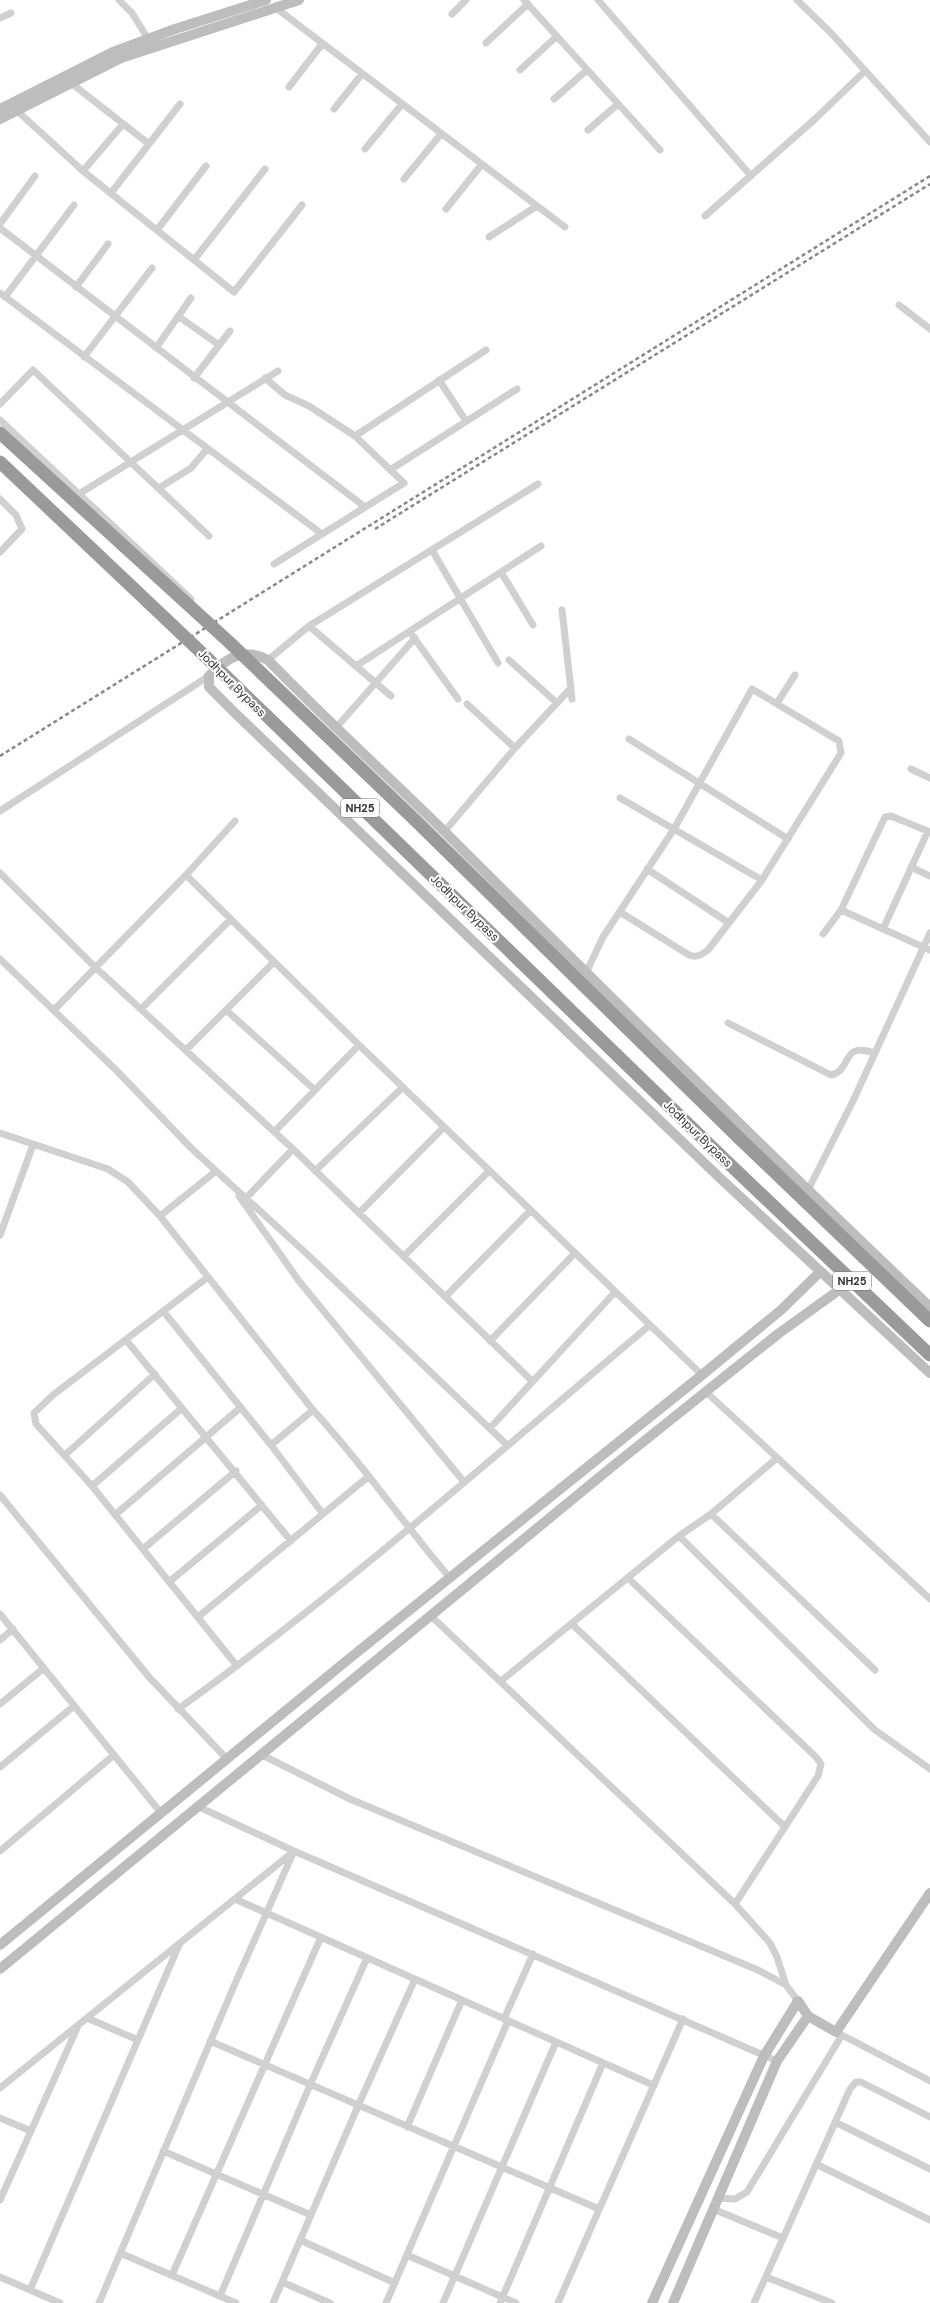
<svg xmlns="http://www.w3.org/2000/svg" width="930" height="2303" viewBox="0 0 930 2303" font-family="'DM Sans',sans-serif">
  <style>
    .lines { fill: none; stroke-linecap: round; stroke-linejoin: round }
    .street { stroke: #d0d0d0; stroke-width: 7 }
    .secondary { stroke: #bdbdbd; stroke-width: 10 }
    .highway { stroke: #9a9a9a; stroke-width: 13 }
    .rail { stroke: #888; stroke-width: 2.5; stroke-dasharray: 4 3; stroke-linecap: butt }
    .highway-bridge { stroke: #9a9a9a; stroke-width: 13 }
    .labels { text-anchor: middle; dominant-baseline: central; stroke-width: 4; stroke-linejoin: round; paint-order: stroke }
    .shield { fill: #fff; stroke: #707070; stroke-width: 1 }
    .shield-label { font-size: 11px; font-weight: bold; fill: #333 }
    .street-label { font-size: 12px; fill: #333; stroke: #fff }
  </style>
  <rect width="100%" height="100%" fill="#fff"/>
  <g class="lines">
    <!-- street -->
    <path class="street" d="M 119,0 L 132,13 L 150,42
      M 524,0 L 660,150
      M 598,0 L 751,176
      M 797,0 L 831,33 L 930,142
      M 276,8 L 565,227
      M 452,14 L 466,0
      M 0,18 L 11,13
      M 486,43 L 528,4
      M 520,70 L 557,36
      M 71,83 L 149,144
      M 289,87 L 322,44
      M 554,99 L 587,70
      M 14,108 L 83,171 L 234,292 L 302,205
      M 334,109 L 362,74
      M 588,130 L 618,104
      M 365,149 L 402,104
      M 83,171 L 123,124
      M 404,179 L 441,134
      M 111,193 L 180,104
      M 446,209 L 482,164
      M 705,216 L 815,119 L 865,71
      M 0,224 L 35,176
      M 0,228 L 365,507
      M 157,230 L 206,166
      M 489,237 L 537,206
      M 194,260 L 265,169
      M 76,287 L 108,244
      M 0,293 L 322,534
      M 5,297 L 74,205
      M 899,305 L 930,329
      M 178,316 L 219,345
      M 156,348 L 191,298
      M 84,357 L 152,268
      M 194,378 L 230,331
      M 265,378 L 285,395 L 309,406 L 355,436 L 404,483 L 274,564
      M 439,380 L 466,421
      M 0,404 L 33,370 L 209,536
      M 0,420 L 191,599
      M 355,436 L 486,350
      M 390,470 L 517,389
      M 159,488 L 191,468 L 207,449
      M 79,494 L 278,371
      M 0,499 L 16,515 L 22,529 L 0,552
      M 432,550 L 498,663
      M 501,572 L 533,625
      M 562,610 L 572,699
      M 309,626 L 391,696
      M 412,635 L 458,699
      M 268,660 L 309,626 L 538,484
      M 509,660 L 557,703
      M 356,666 L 541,546
      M 777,703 L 795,675
      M 467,704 L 515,748
      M 335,729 L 415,638
      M 629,739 L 788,839
      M 911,769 L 930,778
      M 620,798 L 762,880
      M 0,811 L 209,676
      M 444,832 L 515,748 L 571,688
      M 911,867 L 930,876
      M 647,869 L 729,923
      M 0,873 L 95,967 L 293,1149 L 532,1381
      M 186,875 L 359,1045 L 702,1375
      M 841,910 L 930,950
      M 883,929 L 928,831
      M 823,934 L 841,910 L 885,817 L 891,816 L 930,832
      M 0,959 L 116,1070 L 191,1148 L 308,1255 L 507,1445
      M 586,973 L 603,937 L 674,829 L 752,689 L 839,741 L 841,753 L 762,880 L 708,950 C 701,955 697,958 689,955 L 620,912
      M 141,1009 L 231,919
      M 54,1010 L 186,875 L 235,821
      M 226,1010 L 315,1090
      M 728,1023 L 831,1075 C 853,1070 840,1041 875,1053
      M 186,1050 L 274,962
      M 275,1131 L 359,1045
      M 0,1133 L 108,1169 L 128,1182 L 160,1216 L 313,1410 C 362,1463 403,1523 450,1578
      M 315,1171 L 403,1087
      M 808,1190 L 853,1101 L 930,933
      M 239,1196 L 299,1281 L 464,1482
      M 246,1198 L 293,1149
      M 359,1213 L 444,1127
      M 160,1216 L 216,1171
      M 0,1235 L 33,1145
      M 404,1256 L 489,1171
      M 208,1277 L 53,1395 L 34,1413 L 36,1424 L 92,1486 L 237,1666
      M 445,1297 L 531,1210
      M 164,1312 L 271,1445 L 323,1514
      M 126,1340 L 291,1541
      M 490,1341 L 575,1253
      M 706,1392 L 930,1599
      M 490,1428 L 615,1292
      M 271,1445 L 313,1410
      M 65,1455 L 155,1374
      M 92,1486 L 182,1408
      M 0,1495 L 149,1677 L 227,1759
      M 711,1514 L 875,1670
      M 115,1515 L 240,1408
      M 679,1536 L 875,1730 L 930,1769
      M 143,1549 L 236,1471
      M 628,1578 L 816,1757 L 821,1764 L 818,1776 L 735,1904
      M 169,1582 L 262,1505
      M 0,1614 L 161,1813
      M 430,1615 L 735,1904 L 770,1943 L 777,1957 L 786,1985
      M 198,1617 L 369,1476
      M 572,1624 L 785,1827
      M 0,1640 L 13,1629
      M 501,1681 L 679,1536 L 711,1514 L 777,1458
      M 0,1704 L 44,1668
      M 178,1709 C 343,1591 495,1455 650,1325
      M 262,1755 L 350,1799 L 758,1970 L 786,1985 L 798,2001
      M 0,1767 L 74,1706
      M 199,1807 L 294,1851 L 777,2061
      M 0,1851 L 114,1755
      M 235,1899 L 653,2085
      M 87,2018 L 138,2040
      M 504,2019 L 533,1954
      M 838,2033 L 930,2081
      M 210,2041 L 599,2209
      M 0,2088 L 293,1852
      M 0,2118 L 31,2131
      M 835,2122 L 930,2169
      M 407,2127 L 462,2000
      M 163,2151 L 311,2215
      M 816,2164 L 930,2220
      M 718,2198 L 735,2199 L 747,2192 L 842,2035
      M 0,2200 L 78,2026
      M 713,2209 L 783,2238
      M 300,2240 L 395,2283
      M 120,2253 L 236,2303
      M 407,2255 L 516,2303
      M 172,2275 L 321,1937
      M 0,2277 L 60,2303
      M 766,2277 L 832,2303
      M 282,2282 L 330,2303
      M 30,2290 L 179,1945
      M 220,2296 L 310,2085 L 367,1958
      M 99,2303 L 234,1986 L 294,1851
      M 273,2303 L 358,2106 L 415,1979
      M 386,2303 L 508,2021
      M 443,2303 L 556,2042
      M 500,2303 L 603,2063
      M 558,2303 L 683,2019
      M 754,2303 L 850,2089 L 856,2082 L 861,2082 L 930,2117"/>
    <!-- secondary -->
    <path class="secondary" d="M 0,109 L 113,52 L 175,29 L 266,0
      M 0,119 L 121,58 L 299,0
      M 930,1307 C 767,1152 607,994 448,835 C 388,776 326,720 268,660 C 244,647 227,657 209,676 L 209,687 L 235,713 L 721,1179 L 930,1373
      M 0,1945 L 350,1658 L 702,1375 L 781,1310 L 820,1272
      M 0,1969 L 613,1466 L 778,1334 L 839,1290
      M 652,2303 L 764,2056 L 798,2001 L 808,2016 L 836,2032 L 930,1893
      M 673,2303 L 777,2061 L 808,2016"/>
    <!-- highway -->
    <path class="highway" d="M 739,1138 L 930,1321
      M 720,1155 L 930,1355"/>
    <!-- rail -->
    <path class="rail" d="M 375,529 L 930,184
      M 0,756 L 930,176"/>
    <!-- highway-bridge -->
    <path class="highway-bridge" d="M 0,433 L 229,642 L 414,819 L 739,1138
      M 0,462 L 206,657 L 720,1155"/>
  </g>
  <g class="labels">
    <!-- shield labels -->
    <g class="shield">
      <rect x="341" y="799" width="38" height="18" rx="3"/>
      <rect x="833" y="1272" width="38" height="18" rx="3"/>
    </g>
    <g class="shield-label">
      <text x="360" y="808">NH25</text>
      <text x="852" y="1281">NH25</text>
    </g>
    <!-- street labels -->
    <g class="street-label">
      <text transform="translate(232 683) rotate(45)">Jodhpur Bypass</text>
      <text transform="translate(465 908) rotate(44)">Jodhpur Bypass</text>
      <text transform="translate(698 1134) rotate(44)">Jodhpur Bypass</text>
    </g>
  </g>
</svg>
